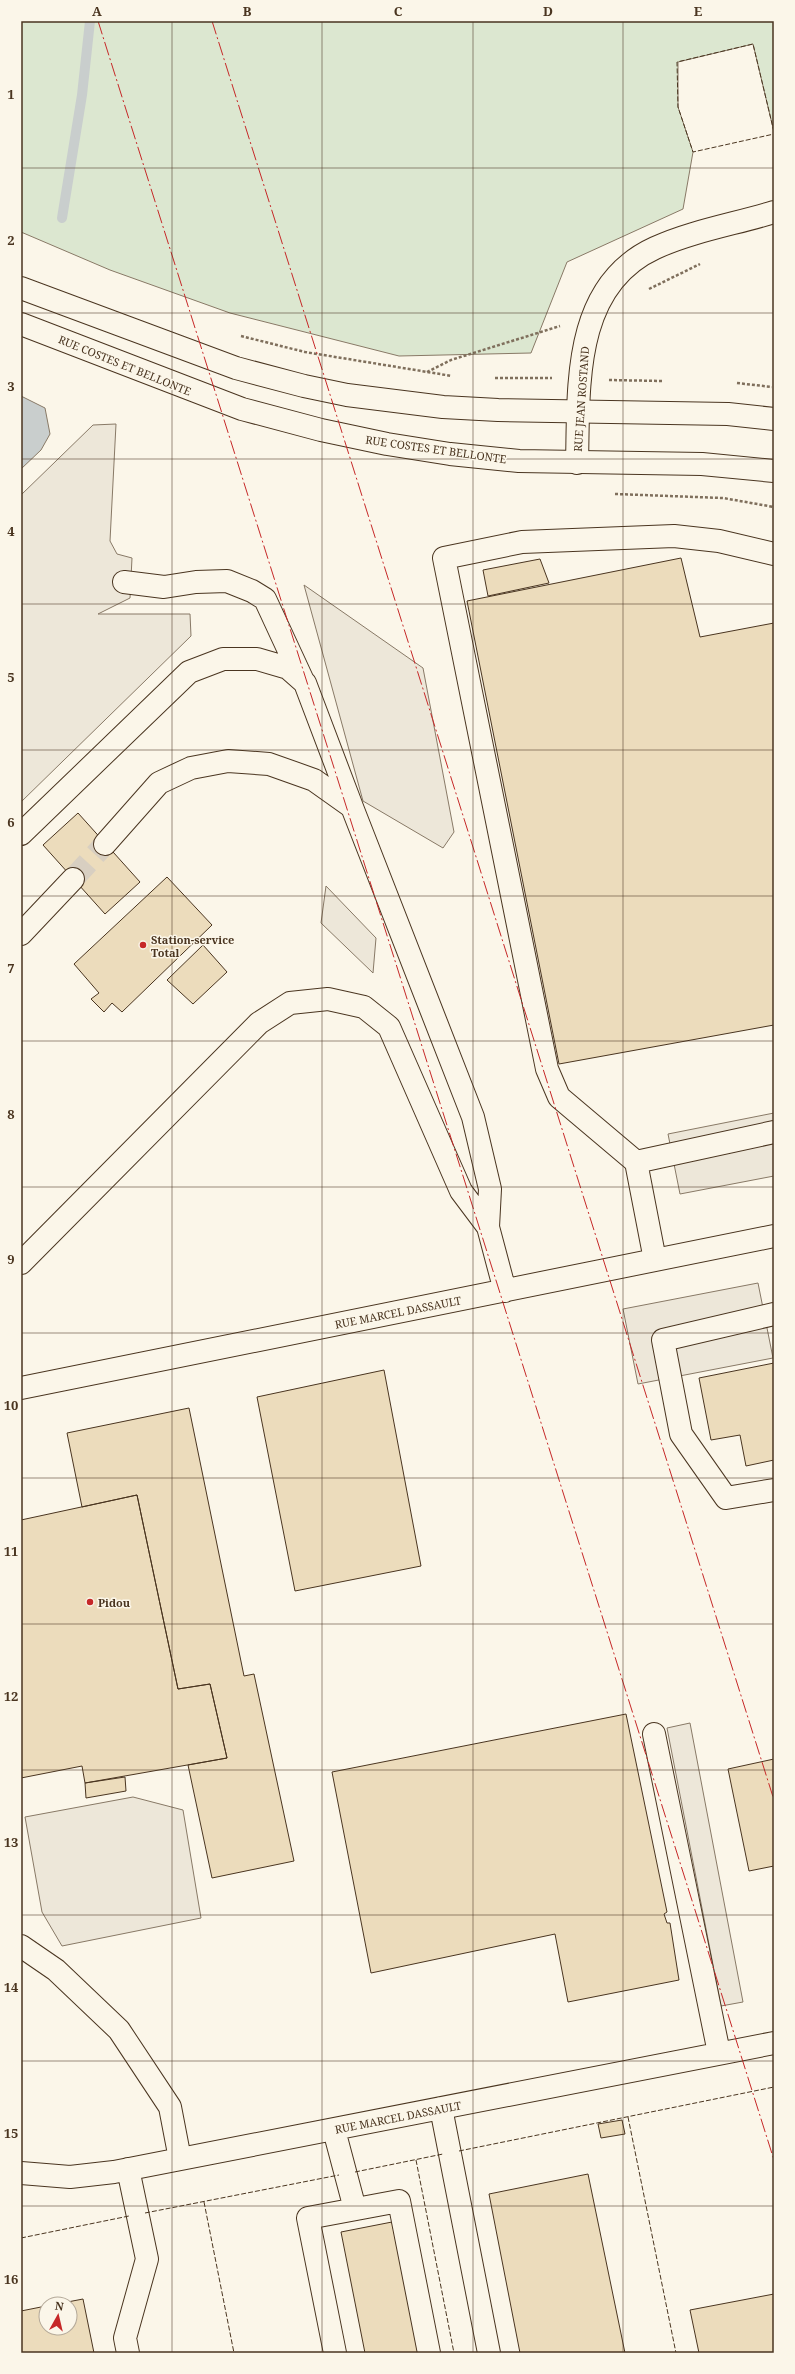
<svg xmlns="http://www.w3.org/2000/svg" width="795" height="2374" viewBox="0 0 795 2374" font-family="'Noto Serif',serif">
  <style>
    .green { fill: #dce7d0; stroke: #887966 }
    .parking { fill: #ede7d9; stroke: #887966 }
    .water { fill: #c9cecd; stroke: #887966 }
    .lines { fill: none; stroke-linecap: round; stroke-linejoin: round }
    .stream { stroke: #c9cecd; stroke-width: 10 }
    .building { fill: #ecdcbc; stroke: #4a3520 }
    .minor-tunnel { stroke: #d8cfc1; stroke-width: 22; stroke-dasharray: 22 11; stroke-linecap: butt }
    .minor-casing { stroke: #4a3520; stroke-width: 24 }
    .major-casing { stroke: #4a3520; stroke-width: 24 }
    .path { stroke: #7f6f5c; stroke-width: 2.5; stroke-dasharray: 3 2; stroke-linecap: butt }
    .minor { stroke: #fbf6e9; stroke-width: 22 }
    .major { stroke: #fbf6e9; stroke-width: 22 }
    .fence { stroke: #4a3520; stroke-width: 1; stroke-dasharray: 5 2; stroke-linecap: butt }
    .power { stroke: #c62828; stroke-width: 1; stroke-dasharray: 14 3 2 3; stroke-linecap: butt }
    .grid { fill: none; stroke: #4a3520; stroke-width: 1; stroke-opacity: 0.55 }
    .poi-dot { fill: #c62828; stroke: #fbf6e9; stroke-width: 1.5 }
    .labels { text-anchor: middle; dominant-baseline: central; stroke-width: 3; stroke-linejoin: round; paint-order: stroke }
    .street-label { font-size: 11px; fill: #4a3520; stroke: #fbf6e9 }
    .poi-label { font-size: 11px; font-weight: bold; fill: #4a3520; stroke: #fbf6e9; text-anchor: start }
    .neatline { fill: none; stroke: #4a3520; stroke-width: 1.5 }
    .grid-label { font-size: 13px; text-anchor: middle; font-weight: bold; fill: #4a3520 }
  </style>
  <rect width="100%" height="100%" fill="#fbf6e9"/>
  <!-- green -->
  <path class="green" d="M 21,21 L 774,21 L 774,132 L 753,44 L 678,62 L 678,107 L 693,152 L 683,209 L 567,262 L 531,353 L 399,356 L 230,313 L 110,270 L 21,232 Z"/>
  <!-- parking -->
  <path class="parking" d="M 116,424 L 110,541 L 117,554 L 132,558 L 130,598 L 98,614 L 190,614 L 191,636 L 21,802 L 21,495 L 93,425 Z
    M 304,585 L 423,668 L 454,832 L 443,848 L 363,801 Z
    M 326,886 L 376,938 L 373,973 L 321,923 Z
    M 774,1113 L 774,1176 L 680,1194 L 668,1134 Z
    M 758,1283 L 773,1358 L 638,1384 L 623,1309 Z
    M 690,1723 L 743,2002 L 721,2006 L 667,1728 Z
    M 133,1797 L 183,1810 L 201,1918 L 62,1946 L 42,1912 L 25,1817 Z"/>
  <!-- water -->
  <path class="water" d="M 21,396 L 45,408 L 50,434 L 41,450 L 21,469 Z"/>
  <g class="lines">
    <!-- stream -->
    <path class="stream" d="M 62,218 L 82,95 L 90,21"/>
  </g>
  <!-- building -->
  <path class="building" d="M 681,558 L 700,637 L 774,623 L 774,1025 L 559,1064 L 467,601 Z
    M 540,559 L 549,583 L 488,596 L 483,570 Z
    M 78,813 L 140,882 L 105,914 L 43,845 Z
    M 167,877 L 212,925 L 122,1012 L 112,1003 L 104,1012 L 91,999 L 99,993 L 74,964 Z
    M 203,945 L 227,972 L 193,1004 L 167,980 Z
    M 774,1363 L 774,1460 L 746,1466 L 740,1435 L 711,1440 L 699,1378 Z
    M 384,1370 L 421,1566 L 295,1591 L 257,1397 Z
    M 189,1408 L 244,1676 L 254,1674 L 294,1861 L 212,1878 L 188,1765 L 227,1758 L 210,1684 L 178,1689 L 137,1495 L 82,1507 L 67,1433 Z
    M 137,1495 L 178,1689 L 210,1684 L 227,1758 L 85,1783 L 82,1766 L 21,1778 L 21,1520 Z
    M 626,1714 L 667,1912 L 664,1914 L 667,1923 L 670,1923 L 679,1980 L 568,2002 L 555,1934 L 371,1973 L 332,1772 Z
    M 774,1759 L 774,1866 L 749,1871 L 728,1769 Z
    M 125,1777 L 126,1791 L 86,1798 L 85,1783 Z
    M 622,2120 L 625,2134 L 601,2138 L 598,2124 Z
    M 588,2174 L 625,2353 L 520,2353 L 489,2194 Z
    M 392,2222 L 419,2353 L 365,2353 L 341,2232 Z
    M 774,2294 L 774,2353 L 699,2353 L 690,2310 Z
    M 83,2299 L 94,2353 L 21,2353 L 21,2311 L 46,2306 L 46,2328 L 70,2328 L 70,2304 L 57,2304 Z"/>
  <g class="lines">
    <!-- minor-tunnel -->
    <path class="minor-tunnel" d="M 73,879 L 105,844"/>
    <defs>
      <path id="minor" d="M 577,463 C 579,387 572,286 655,248 C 692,231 735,224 774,212
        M 124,582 L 164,587 L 196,582 L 227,581 L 252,591 L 265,599 L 303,681
        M 21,834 L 189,672 L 223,659 L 257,659 L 288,668 L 305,683 L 352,807
        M 105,844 L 159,783 L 191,768 L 228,761 L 269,764 L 314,780 L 352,807 L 473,1117 L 490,1189 L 488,1227 L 505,1291
        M 21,934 L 73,879
        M 636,1162 L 774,1132
        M 655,1260 L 636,1162 L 559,1097 L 547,1069 L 444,558 L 522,542 L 674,536 L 719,541 L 774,554
        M 21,1263 L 259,1023 L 290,1003 L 328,999 L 364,1007 L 389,1027 L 461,1191 L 488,1227
        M 774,1314 L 663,1340 L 681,1434 L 726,1498 L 774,1490
        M 21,1388 L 774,1236
        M 654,1734 L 719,2053
        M 21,1946 L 56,1970 L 119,2030 L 170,2107 L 180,2159
        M 441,2108 L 489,2353
        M 334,2130 L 355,2209
        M 21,2173 L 70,2177 L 114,2172 L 774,2043
        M 128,2353 L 125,2338 L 147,2259 L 128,2169
        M 335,2353 L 308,2218 L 399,2201 L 429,2353"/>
      <path id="major" d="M 21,288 L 236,368 L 304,386 L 347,395 L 443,407 L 498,410 L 728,414 L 774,419
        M 21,324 L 242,409 L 321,430 L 387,444 L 450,454 L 519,461 L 702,464 L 774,471"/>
    </defs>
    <!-- minor casing -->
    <use href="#minor" class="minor-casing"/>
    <!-- major casing -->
    <use href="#major" class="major-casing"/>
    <!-- path -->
    <path class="path" d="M 649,289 L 700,264
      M 241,336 L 305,352 L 452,376
      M 427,372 L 451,360 L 560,326
      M 495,378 L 552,378
      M 609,380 L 662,381
      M 737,383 L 772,387
      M 615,494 L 723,498 L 774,507"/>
    <!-- minor -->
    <use href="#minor" class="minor"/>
    <!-- major -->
    <use href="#major" class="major"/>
    <!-- fence -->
    <path class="fence" d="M 774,132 L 753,44 L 677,62 L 678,107 L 693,152 L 774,134
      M 628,2117 L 676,2353
      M 459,2151 L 774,2087
      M 416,2160 L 454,2353
      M 355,2172 L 443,2154
      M 204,2202 L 234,2353
      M 145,2213 L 339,2175
      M 21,2238 L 129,2216"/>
    <!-- power -->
    <path class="power" d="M 98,21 L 774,2160
      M 212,21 L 774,1800"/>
  </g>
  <!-- grid -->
  <path class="grid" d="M 172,21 L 172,2353M 322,21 L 322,2353M 473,21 L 473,2353M 623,21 L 623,2353M 21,168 L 774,168M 21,313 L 774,313M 21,459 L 774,459M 21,604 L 774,604M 21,750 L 774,750M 21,896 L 774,896M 21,1041 L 774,1041M 21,1187 L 774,1187M 21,1333 L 774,1333M 21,1478 L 774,1478M 21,1624 L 774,1624M 21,1770 L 774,1770M 21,1915 L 774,1915M 21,2061 L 774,2061M 21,2206 L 774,2206"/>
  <!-- markers -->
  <g class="poi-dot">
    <circle cx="143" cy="945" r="4"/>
    <circle cx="90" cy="1602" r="4"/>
  </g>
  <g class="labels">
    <!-- street labels -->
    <g class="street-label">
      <text transform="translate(125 365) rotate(22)">RUE COSTES ET BELLONTE</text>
      <text transform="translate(581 399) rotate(-86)">RUE JEAN ROSTAND</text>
      <text transform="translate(436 449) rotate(8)">RUE COSTES ET BELLONTE</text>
      <text transform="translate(398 1312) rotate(-11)">RUE MARCEL DASSAULT</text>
      <text transform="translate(398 2117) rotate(-11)">RUE MARCEL DASSAULT</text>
    </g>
    <!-- poi labels -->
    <g class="poi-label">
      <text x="151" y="939">Station-service<tspan x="151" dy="13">Total</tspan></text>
      <text x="98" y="1602">Pidou</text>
    </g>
  </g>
  <!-- border -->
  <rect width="795" height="2374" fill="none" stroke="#fbf6e9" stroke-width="44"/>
  <!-- north arrow -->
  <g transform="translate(58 2316) rotate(8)"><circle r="19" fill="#fbf6e9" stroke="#b4a999"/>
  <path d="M0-3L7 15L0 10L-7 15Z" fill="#c62828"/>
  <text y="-6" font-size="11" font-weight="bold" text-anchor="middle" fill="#4a3520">N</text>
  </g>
  <rect x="22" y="22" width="751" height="2330" class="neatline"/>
  <g class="grid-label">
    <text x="97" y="16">A</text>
    <text x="247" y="16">B</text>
    <text x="398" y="16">C</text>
    <text x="548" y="16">D</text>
    <text x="698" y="16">E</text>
    <text x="11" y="99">1</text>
    <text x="11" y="245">2</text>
    <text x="11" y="391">3</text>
    <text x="11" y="536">4</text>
    <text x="11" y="682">5</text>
    <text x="11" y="827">6</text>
    <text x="11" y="973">7</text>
    <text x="11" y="1119">8</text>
    <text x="11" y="1264">9</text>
    <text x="11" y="1410">10</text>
    <text x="11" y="1556">11</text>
    <text x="11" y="1701">12</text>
    <text x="11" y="1847">13</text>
    <text x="11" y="1992">14</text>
    <text x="11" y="2138">15</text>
    <text x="11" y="2284">16</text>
  </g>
</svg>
